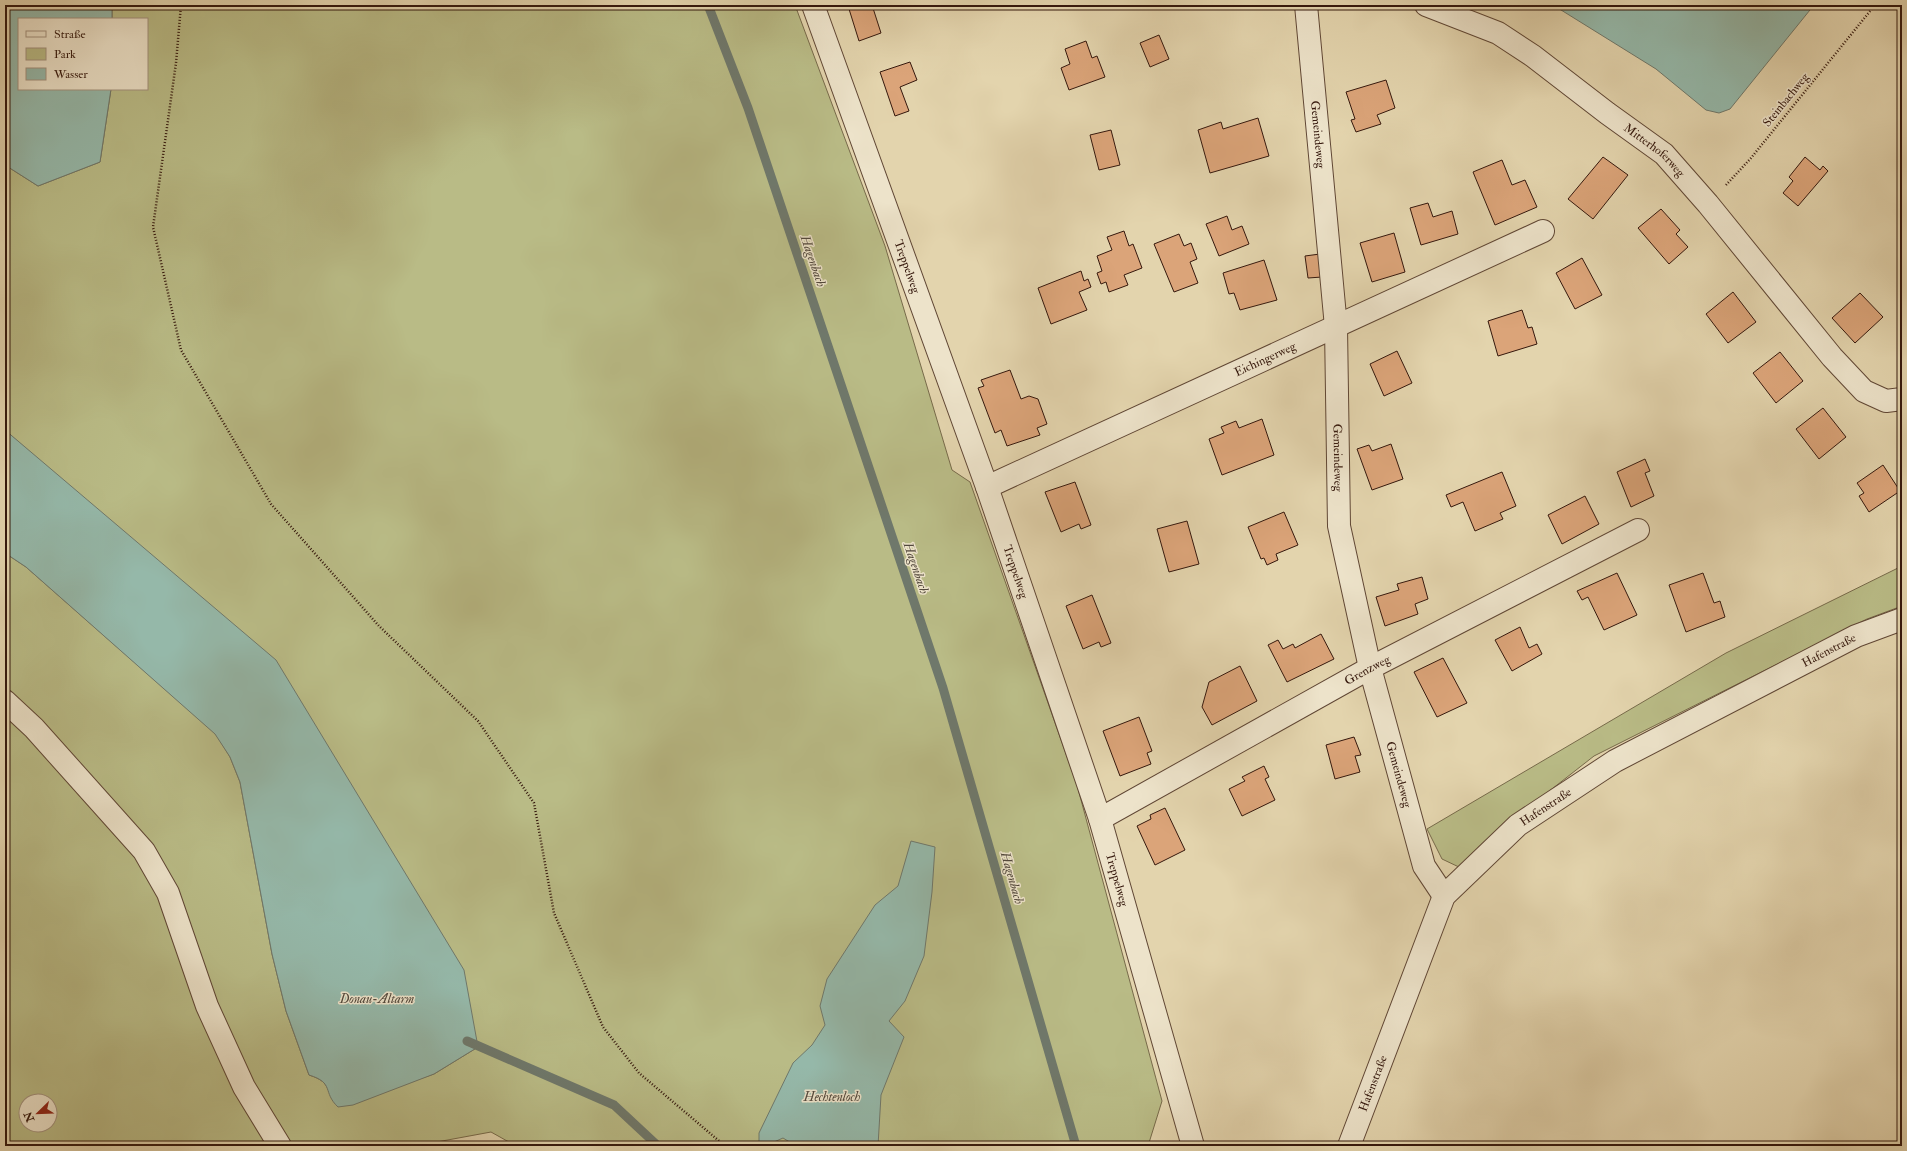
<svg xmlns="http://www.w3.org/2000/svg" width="1907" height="1151" viewBox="0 0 1907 1151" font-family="'IM FELL Double Pica',serif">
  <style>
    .green { fill: #b9bb86; stroke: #776a4a; fill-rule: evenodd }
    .water { fill: #95b8a9; stroke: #6f786b }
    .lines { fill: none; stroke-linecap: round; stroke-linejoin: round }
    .stream { stroke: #6f786b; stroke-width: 9 }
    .building { fill: #dba479; stroke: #35180d }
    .minor-casing { stroke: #604735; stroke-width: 24 }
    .path { stroke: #35180d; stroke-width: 2.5; stroke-dasharray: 1 2; stroke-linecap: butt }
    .minor { stroke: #ede3ca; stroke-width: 22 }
    .labels { text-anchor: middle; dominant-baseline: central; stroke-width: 3; stroke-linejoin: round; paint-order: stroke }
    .street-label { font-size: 12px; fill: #35180d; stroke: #ede3ca }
    .water-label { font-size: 13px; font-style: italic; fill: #52483c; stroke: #ede3ca }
  </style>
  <rect width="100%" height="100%" fill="#e3d4ad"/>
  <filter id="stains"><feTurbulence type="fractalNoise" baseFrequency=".005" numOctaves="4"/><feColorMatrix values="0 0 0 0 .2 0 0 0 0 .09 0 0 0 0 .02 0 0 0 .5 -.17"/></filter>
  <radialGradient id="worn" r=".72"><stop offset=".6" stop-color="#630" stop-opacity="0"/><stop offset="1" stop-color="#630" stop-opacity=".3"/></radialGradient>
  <!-- green -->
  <path class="green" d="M 112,5 L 795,5 L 885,246 L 952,470 L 970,482 L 1077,785 L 1162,1101 L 1148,1146 L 516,1146 L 491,1132 L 415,1146 L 5,1146 L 5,553 L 26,567 L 216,734 L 230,757 L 240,782 L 272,954 L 286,1011 L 309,1075 C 321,1079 326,1082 330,1094 L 396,1087 L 434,1074 L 478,1047 L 33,455 L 5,430 L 5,165 L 38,186 L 100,162 L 111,89 L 147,89 L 147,19 L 112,19 ZM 26,1101 L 50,1101 L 50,1125 L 26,1125 Z
    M 1902,566 L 1902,606 L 1867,619 L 1594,756 L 1506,825 L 1461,868 L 1442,859 L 1427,829 L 1726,653 Z"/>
  <!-- water -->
  <path class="water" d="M 5,5 L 112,5 L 112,19 L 19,19 L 19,89 L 111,89 L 100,162 L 38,186 L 5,165 Z
    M 1553,5 L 1814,5 L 1730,109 L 1719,113 L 1706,110 L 1656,69 Z
    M 5,430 L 276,660 L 464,970 L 478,1047 L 434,1074 L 353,1105 L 338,1107 C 322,1092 335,1083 309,1075 L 286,1011 L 272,954 L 240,782 L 230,757 L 215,734 L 26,567 L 5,553 Z
    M 911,841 L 935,847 L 932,892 L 924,956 L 905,1001 L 889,1021 L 904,1037 L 881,1095 L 878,1146 L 793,1146 L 793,1144 L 783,1138 L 774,1142 L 759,1146 L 759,1133 L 793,1063 L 812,1045 L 825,1025 L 820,1006 L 827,979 L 875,905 L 898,886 Z"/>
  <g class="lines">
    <!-- stream -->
    <path class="stream" d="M 708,5 L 748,108 L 943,688 L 1076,1146
      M 467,1041 L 614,1105 L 658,1146"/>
  </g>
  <!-- building -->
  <path class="building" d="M 859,5 L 872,5 L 881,33 L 859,41 L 849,9 Z
    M 1159,35 L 1169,59 L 1150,67 L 1140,43 Z
    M 1086,41 L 1092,58 L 1097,56 L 1105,77 L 1069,90 L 1061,68 L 1070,64 L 1065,49 Z
    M 1902,43 L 1902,52 L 1897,48 Z
    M 910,62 L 917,80 L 900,87 L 909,111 L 895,116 L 880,72 Z
    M 1386,80 L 1395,108 L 1377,115 L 1381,124 L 1356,132 L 1351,120 L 1355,119 L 1346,92 Z
    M 1258,118 L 1269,156 L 1210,173 L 1198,130 L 1221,122 L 1223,129 Z
    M 1111,130 L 1120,165 L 1099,170 L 1090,135 Z
    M 1603,157 L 1628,175 L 1593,219 L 1568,199 Z
    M 1805,157 L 1820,170 L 1823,166 L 1828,171 L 1798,206 L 1783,193 L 1793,181 L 1789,177 Z
    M 1502,160 L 1512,185 L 1525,180 L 1537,207 L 1495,225 L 1473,172 Z
    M 1428,203 L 1433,217 L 1452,211 L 1458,234 L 1421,245 L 1410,208 Z
    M 1661,209 L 1680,230 L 1676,234 L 1688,247 L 1669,264 L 1638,228 Z
    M 1227,216 L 1232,230 L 1242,226 L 1249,244 L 1219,256 L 1206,224 Z
    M 1124,231 L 1129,246 L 1133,244 L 1142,268 L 1124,275 L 1128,285 L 1109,292 L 1106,282 L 1101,284 L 1097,273 L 1102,271 L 1097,256 L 1112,250 L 1107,237 Z
    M 1394,233 L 1405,272 L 1372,282 L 1360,243 Z
    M 1179,234 L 1184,246 L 1191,243 L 1197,259 L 1190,262 L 1198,283 L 1174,292 L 1154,244 Z
    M 1320,254 L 1322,277 L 1308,278 L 1305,256 Z
    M 1582,258 L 1602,295 L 1575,309 L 1556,273 Z
    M 1264,260 L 1277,300 L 1240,310 L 1234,293 L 1229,294 L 1223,273 Z
    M 1081,271 L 1084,281 L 1088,279 L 1091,287 L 1079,292 L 1087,310 L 1051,324 L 1038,288 Z
    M 1733,292 L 1756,322 L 1728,343 L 1706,314 Z
    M 1860,293 L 1883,317 L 1855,343 L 1832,318 Z
    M 1522,310 L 1528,328 L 1532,327 L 1537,344 L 1498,356 L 1488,321 Z
    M 1397,351 L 1412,383 L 1384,396 L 1370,364 Z
    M 1780,352 L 1803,381 L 1776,403 L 1753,373 Z
    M 1010,370 L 1021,399 L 1029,396 L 1038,399 L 1047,424 L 1037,428 L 1040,435 L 1007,446 L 1001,430 L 995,433 L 978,388 L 984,386 L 981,380 Z
    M 1823,408 L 1846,437 L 1819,459 L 1796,429 Z
    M 1262,419 L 1274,455 L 1222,475 L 1209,439 L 1224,433 L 1221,427 L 1236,421 L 1239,428 Z
    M 1391,444 L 1403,479 L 1372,490 L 1357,449 L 1369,445 L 1372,451 Z
    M 1645,459 L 1650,471 L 1645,473 L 1654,496 L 1631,507 L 1617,472 Z
    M 1883,465 L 1900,491 L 1869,512 L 1859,496 L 1864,493 L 1857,483 Z
    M 1502,472 L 1516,506 L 1500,513 L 1503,519 L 1475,531 L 1463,502 L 1451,507 L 1446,495 Z
    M 1075,482 L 1091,525 L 1081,529 L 1079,524 L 1061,532 L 1045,492 Z
    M 1585,496 L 1599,524 L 1562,544 L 1548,515 Z
    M 1284,512 L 1298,545 L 1276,554 L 1278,560 L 1267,565 L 1264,558 L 1261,559 L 1248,527 Z
    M 1187,521 L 1199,564 L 1169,572 L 1157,529 Z
    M 1617,573 L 1637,615 L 1604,630 L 1588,597 L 1582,600 L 1577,591 Z
    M 1703,573 L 1714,603 L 1720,601 L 1725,617 L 1686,632 L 1669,585 Z
    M 1422,577 L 1428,599 L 1415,604 L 1418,614 L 1385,626 L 1376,597 L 1399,590 L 1397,584 Z
    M 1092,595 L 1111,643 L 1101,647 L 1099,642 L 1083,649 L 1066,606 Z
    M 1520,627 L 1529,648 L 1537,644 L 1542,654 L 1512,671 L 1495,640 Z
    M 1321,634 L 1334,659 L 1287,682 L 1268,645 L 1278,640 L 1283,649 L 1293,644 L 1295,648 Z
    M 1443,658 L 1467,703 L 1437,717 L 1414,672 Z
    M 1240,666 L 1257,701 L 1212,725 L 1202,707 L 1209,682 Z
    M 1139,717 L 1152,751 L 1147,753 L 1151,764 L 1120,776 L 1103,731 Z
    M 1354,737 L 1361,755 L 1355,756 L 1360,772 L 1335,779 L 1326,745 Z
    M 1264,766 L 1269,777 L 1265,779 L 1275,800 L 1242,816 L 1229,789 L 1245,781 L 1242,777 Z
    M 1165,808 L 1185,850 L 1155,865 L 1137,826 L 1151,819 L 1150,815 Z"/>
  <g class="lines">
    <defs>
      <g id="minor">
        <path id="s1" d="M 813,5 L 987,487 L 1100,819 L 1193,1146"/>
        <path id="s2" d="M 1306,5 L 1336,327 L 1339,526 L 1370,668 L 1424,866 L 1444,896"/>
        <path id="s3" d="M 1426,5 L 1498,33 L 1533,56 L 1607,113 L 1664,154 L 1708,204 L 1832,357 L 1864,391 L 1886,401 L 1902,399"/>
        <path id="s4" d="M 987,487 L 1543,231"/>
        <path d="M 5,701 L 34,728 L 144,851 L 168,893 L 207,1006 L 244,1087 L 280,1146"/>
        <path id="s5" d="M 1100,819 L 1370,668 L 1638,530"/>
        <path id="s6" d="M 1349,1146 L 1444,896 L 1518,825 L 1615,761 L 1856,636 L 1902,619"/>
      </g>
    </defs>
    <!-- minor casing -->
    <use href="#minor" class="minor-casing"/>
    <!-- path -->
    <path class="path" d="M 181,5 L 176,63 L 153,227 L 181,350 L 271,504 L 379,626 L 478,721 L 534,803 L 554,913 L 603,1027 L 639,1073 L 725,1146
      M 1726,185 L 1751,158 L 1875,5"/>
    <!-- minor -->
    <use href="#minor" class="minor"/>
  </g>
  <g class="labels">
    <!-- street labels -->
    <g class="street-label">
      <text transform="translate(1786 100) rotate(-51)">Steinbachweg</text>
      <text stroke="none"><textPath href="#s2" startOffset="130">Gemeindeweg</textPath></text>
      <text stroke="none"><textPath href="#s3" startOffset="273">Mitterhoferweg</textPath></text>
      <text stroke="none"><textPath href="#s1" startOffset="278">Treppelweg</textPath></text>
      <text stroke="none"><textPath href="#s4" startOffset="306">Eichingerweg</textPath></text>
      <text stroke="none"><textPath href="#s2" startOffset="454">Gemeindeweg</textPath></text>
      <text stroke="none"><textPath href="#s1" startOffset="602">Treppelweg</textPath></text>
      <text stroke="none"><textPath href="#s6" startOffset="727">Hafenstraße</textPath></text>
      <text stroke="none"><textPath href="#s5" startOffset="306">Grenzweg</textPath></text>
      <text stroke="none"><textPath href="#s2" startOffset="778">Gemeindeweg</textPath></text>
      <text stroke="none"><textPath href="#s6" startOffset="403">Hafenstraße</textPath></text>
      <text stroke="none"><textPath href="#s1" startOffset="926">Treppelweg</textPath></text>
      <text stroke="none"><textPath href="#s6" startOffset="67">Hafenstraße</textPath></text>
    </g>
    <!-- water labels -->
    <g class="water-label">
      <text transform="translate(813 261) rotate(71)">Hagenbach</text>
      <text transform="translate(916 568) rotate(71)">Hagenbach</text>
      <text transform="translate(1012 878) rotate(74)">Hagenbach</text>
      <text x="377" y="999">Donau-Altarm</text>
      <text x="832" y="1097">Hechtenloch</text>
    </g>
  </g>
  <!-- margin -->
  <rect width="1907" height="1151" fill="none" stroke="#e3d4ad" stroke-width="20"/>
  <rect x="6" y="6" width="1895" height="1139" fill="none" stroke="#35180d" stroke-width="2"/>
  <rect x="10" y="10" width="1887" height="1131" fill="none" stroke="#35180d"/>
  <!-- legend -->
  <rect x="18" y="18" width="130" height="72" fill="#ede3ca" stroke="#a3927e"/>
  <rect x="26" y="31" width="20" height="6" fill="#ede3ca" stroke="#a3927e"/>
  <text x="54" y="38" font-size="12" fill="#35180d">Straße</text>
  <rect x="26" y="48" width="20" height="12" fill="#b9bb86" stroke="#a3927e"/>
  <text x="54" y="58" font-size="12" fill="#35180d">Park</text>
  <rect x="26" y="68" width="20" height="12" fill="#95b8a9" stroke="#a3927e"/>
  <text x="54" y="78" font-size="12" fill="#35180d">Wasser</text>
  <!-- north arrow -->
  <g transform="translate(38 1113) rotate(247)"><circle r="19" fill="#ede3ca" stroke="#a3927e"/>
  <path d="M0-3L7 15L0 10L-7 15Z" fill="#8f2418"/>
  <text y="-6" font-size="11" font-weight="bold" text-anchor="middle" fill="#35180d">N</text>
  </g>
  <rect width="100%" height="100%" filter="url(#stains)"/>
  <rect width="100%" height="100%" fill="url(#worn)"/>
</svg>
